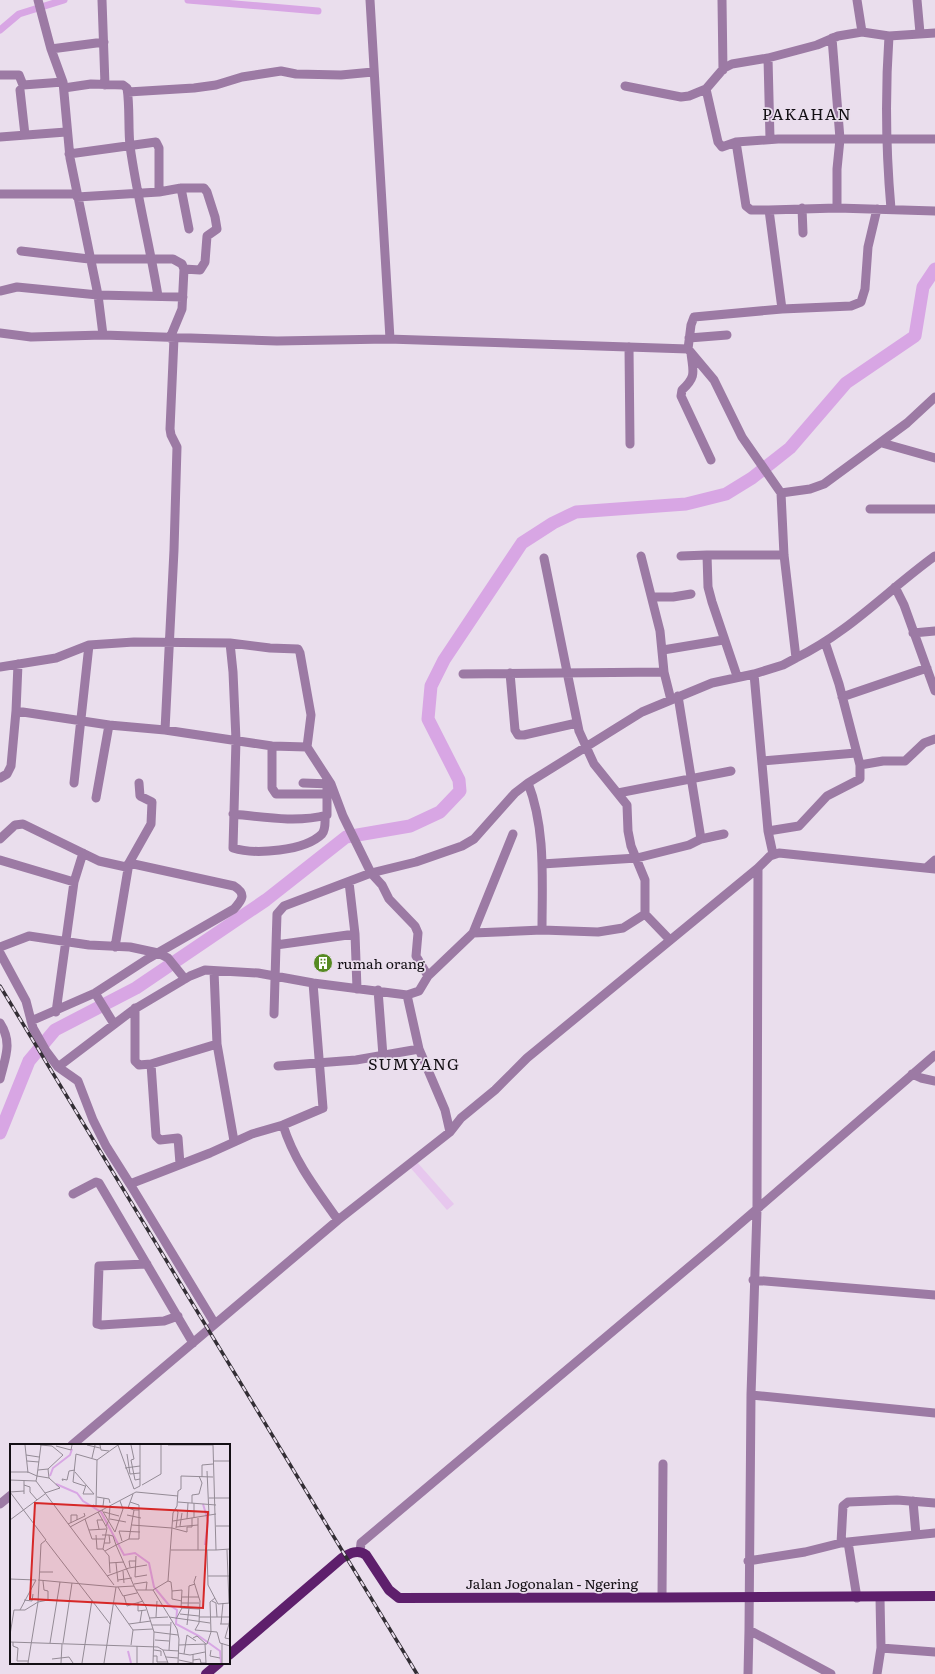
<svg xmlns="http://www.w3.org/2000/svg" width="935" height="1674" viewBox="0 0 935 1674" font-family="Literata,serif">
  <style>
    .green { fill: #e7c7ee }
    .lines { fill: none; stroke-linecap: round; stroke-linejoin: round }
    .canal { stroke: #d8a6e4; stroke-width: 7 }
    .river { stroke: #d8a6e4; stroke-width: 13 }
    .minor { stroke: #9c7aa4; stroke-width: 9 }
    .major { stroke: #5e1f6c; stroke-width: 10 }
    .rail-casing { stroke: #332e35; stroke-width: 3.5 }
    .rail { stroke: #eadeed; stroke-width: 2; stroke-dasharray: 6; stroke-linecap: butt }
    .labels { text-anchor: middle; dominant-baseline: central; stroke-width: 3.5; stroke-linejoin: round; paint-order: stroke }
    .poi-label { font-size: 14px; fill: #130f14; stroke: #eadeed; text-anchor: start }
    .street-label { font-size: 14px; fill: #130f14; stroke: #eadeed }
    .quarter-label { font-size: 16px; letter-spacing: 1px; fill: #130f14; stroke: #eadeed }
    .inset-river { fill: none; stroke: #d8a6e4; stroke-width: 2 }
    .inset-road { fill: none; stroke: #948b96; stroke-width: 1 }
    .view { fill: #d62828; fill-opacity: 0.15; stroke: #d62828; stroke-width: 2 }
    .inset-edge { fill: none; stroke: #130f14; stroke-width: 2 }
  </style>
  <rect width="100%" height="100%" fill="#eadeed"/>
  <!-- green -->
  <path class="green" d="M 416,1161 L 454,1204 L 447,1210 L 409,1166 Z"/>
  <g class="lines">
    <!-- canal -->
    <path class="canal" d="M 188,0 L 318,11
      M 0,30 L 19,14 L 64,0"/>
    <!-- river -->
    <path class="river" d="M 0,1133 L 29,1061 L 55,1030 L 136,988 L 266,900 L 346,837 L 410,826 L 440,812 L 460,791 L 459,780 L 428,719 L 431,686 L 444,660 L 522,543 L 553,523 L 576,512 L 686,504 L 726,494 L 752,478 L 790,448 L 846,383 L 915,336 L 923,287 L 935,269"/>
    <!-- minor -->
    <path class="minor" d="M 38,0 L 51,49 L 63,82 L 70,158 L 98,295 L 103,335
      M 102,0 L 105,85
      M 370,0 L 390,339
      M 722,0 L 723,70
      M 857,0 L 862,32
      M 917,0 L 920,33
      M 889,36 C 885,94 886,152 891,209
      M 832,38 L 840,139 L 837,169 L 837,208
      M 51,49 L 104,42
      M 768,58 L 770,139
      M 0,75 L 19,75 L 23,85 L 63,82
      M 625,86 L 681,97 L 689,96 L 706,89 L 724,68 L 732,64 L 768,58 L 817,45 L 838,36 L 862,32 L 889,36 L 935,33
      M 64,88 L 91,84 L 123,85 L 127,88 C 130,107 128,127 130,146 C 137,197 150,246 158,296
      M 706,89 L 718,142 L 722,147 L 736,142 L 778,139 L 935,139
      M 20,90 L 25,135
      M 128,92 L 194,88 L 216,85 L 242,77 L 281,71 L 296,74 L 341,75 L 373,72
      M 0,137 L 66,132
      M 736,142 L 746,206 L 751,210 L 769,210
      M 69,154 L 156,142 L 159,148 L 159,192 L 181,188 L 204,188 L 207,192 L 215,217 L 217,229 L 207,236 L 205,262 L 200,270 L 184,269 L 182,309 L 170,338
      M 181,188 L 189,229
      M 0,194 L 77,194
      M 77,197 L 159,192
      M 802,208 L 803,233
      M 21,251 L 89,259 L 173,259 L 182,264 L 184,269
      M 0,291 L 17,287 L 98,295 L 183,297
      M 782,309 L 851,306 L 861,302 L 865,289 L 868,247 L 877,209
      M 0,333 L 31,337 L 103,335 L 277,341 L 388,339 L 688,349 L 714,380 L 742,437 L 781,493
      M 689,338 L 727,335
      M 629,347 L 630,444
      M 688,349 L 691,325 L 694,317 L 782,309 L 769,210 L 837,208 L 935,211
      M 691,353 C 693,372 697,376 682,390 L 681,396 L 711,460
      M 882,443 L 935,458
      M 870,509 L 935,509
      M 641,556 L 660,631 L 664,672 L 671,700
      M 681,556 L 707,555
      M 544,558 L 579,731 L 594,764 L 627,805 L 628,831 L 631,846 L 645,880 L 645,914 L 670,940
      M 895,587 L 904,605 L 935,691
      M 652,597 L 673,597 L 691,594
      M 913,633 L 935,631
      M 230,643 L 233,672 L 236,740 L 233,848 C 255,855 305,851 322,834 C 326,829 325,822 325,816
      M 663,650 L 723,640
      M 796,658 C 848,633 888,590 935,556
      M 18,664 L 16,711 L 109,725 L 165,730 L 272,746 L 307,747
      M 0,667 L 56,658 L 89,645 L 134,642 L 230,643 L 270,648 L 298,649 L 300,653 L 311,715 L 307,747 L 331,784 L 343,816 L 371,873 L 416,862 L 462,846 L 474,839 L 515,793 L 528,783 L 642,712 L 712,683 L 754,674
      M 510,673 L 515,730 L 518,735 L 524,735 L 577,723
      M 463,674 L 664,672
      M 737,676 L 712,602 L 708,587 L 707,555 L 784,555
      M 678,696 L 701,839
      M 842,697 L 927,668
      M 165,730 L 174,550 L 177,447 L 171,435 L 170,429 L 174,338
      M 272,746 L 272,788 L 276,794 L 326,794
      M 762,761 L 856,753
      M 860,765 L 883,761 L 905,761 L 924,743 L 935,739
      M 0,778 L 7,774 L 11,766 L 16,711
      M 74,783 L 89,645
      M 303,783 L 331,784
      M 528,783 C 546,829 542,881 542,930
      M 618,793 L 731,771
      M 96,798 L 109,725
      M 233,814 C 263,817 297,823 327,815 L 327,788 L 331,785
      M 768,831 L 799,826 L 827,796 L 860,779 L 860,765 L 839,684 L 825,642
      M 0,839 L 15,825 L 23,824 L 99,861 L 126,867 L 129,863 L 234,886 C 247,894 242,900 234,909 L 149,958 L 95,993 L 31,1021
      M 773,854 L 768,831 L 754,674 L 783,665 L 796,658 L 784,555 L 781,493 L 810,489 L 824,484 L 907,423 L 935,397
      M 0,860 L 74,882
      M 542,864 L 637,858 L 689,845 L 701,839 L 724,834
      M 926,868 L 935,860
      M 349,882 L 355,934
      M 473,933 L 513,834
      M 276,945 L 277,914 L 284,906 L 371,873 L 382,885 L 389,899 L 415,926 L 418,933 L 416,956 L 428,976
      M 0,947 L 29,936 L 89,945 L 130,947 L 158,953 L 168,958 L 185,979
      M 115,947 L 129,863 L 151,824 L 152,802 L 140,796 L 139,783
      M 0,953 L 26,1001 L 33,1028 L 46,1051 L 58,1067 L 78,1081 L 93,1120 L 106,1146 L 130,1184 L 210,1153 L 252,1134 L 283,1125 L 323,1108 L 313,983
      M 214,971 L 217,1044 L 234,1141
      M 378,990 L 383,1056
      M 95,993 L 114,1024
      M 135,1008 L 135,1061 L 139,1065 L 151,1064 L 217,1044
      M 56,1012 L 74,882 L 83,853
      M 274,1014 L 276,945 L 355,934 L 357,989
      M 0,1023 C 13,1043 5,1058 0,1079
      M 419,1049 L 445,1110 L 450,1132
      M 151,1064 L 156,1136 L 160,1140 L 178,1138 L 180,1164
      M 278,1066 L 356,1060 L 419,1049 L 407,995
      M 58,1067 L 133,1010 L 190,976 L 205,970 L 258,973 L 313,983 L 407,995 L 419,991 L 428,976 L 473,933 L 542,930 L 598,932 L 623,928 L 645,914
      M 912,1074 L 921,1078 L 935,1081
      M 283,1125 C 294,1161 316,1189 338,1220
      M 130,1184 L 215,1324
      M 73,1194 L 96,1182 L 99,1183 L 193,1343
      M 147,1264 L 99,1266 L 97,1324 L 101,1325 L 164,1321 L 178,1316
      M 753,1280 L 935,1295
      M 751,1395 L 757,1210 L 758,868 L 770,856 L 779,853 L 935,869
      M 72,1445 L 338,1220 L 450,1132 L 461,1118 L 495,1090 L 527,1058 L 758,868
      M 913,1501 L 916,1535
      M 0,1504 L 11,1495
      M 848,1542 L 935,1533
      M 843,1543 L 848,1542 L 857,1598
      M 360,1552 L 361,1543 L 720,1241 L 935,1055
      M 748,1561 L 805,1552 L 841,1543 L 843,1506 L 848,1502 L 897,1500 L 935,1503
      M 662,1597 L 663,1464
      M 749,1630 L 751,1395 L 935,1413
      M 881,1648 L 935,1652
      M 748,1674 L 749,1630 L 831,1674
      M 877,1674 L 881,1648 L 880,1598"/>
    <!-- major -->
    <path class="major" d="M 229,1655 L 342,1558 C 350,1553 358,1549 366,1555 L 389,1590 L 399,1598 C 578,1597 756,1598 935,1596
      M 206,1674 L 219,1663"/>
    <defs>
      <path id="rail" d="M 0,986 L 417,1674"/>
    </defs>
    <!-- rail casing -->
    <use href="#rail" class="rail-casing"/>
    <!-- rail -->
    <use href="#rail" class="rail"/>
  </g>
  <!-- icons -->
  <defs>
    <symbol id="building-disc" viewBox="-11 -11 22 22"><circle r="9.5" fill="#568a22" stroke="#eadeed"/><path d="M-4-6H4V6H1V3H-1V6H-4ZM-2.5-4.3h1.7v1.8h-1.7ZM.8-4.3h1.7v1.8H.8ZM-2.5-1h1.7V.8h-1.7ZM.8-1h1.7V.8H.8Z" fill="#fff"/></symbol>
  </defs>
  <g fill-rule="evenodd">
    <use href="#building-disc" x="312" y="952" width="22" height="22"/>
  </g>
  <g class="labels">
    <!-- poi labels -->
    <g class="poi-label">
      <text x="337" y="963">rumah orang</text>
    </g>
    <!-- street labels -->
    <g class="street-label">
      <text x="552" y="1583">Jalan Jogonalan - Ngering</text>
    </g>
    <!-- quarter labels -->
    <g class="quarter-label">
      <text x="807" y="113">PAKAHAN</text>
      <text x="414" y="1063">SUMYANG</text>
    </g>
  </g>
  <!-- overview -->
  <g transform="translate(10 1444)">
    <rect width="220" height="220" fill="#eadeed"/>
    <path class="inset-river" d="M 40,32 L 43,24 L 60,11 L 62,5M 46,40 L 67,49 L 73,57 L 91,68 L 114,111 L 125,109 L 139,119 L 144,143 L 158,160 L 167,166 L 166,180 L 189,192 L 210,207 L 211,219M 193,60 L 198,77 L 195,101M 118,207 L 121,219"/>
    <path class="inset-road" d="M 15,1 L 18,29M 31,1 L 27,32 L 39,34 L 38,25M 77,1 L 90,4M 90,1 L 91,6 L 99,7M 108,1 L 124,45 L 130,42 L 130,1M 121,1 L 124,15 L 121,16M 158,1 L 203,1M 203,1 L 206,106 L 220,105M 46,2 L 61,6 L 62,1M 117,10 L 120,30 L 130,29M 16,11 L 29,13M 82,14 L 85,1M 121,16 L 125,36 L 130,35M 17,17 L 29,18M 203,17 L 220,17M 115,24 L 130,22M 28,26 L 38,25 L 53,11 L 42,2 L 30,1M 197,27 L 199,71M 0,28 L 18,28 L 27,32 L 26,37 L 104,141M 65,28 L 84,50M 192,33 L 192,21 L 203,20M 39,34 L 50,44M 0,36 L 26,37M 14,36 L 14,50M 53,37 L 52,35 L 57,36 L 59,27 L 65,26M 14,41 L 20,43 L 20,48 L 27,56M 76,41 L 73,50 L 84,50M 132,41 L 151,30 L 151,1M 75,42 L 63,38 L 66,10 L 87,16M 0,48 L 14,47M 0,48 L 36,96 L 31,100 L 28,158 L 18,219M 35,49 L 50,44M 123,50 L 118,64 L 124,66M 87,53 L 99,55 L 100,59M 199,54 L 220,54M 120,58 L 129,61 L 129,95 L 119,95 L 106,101 L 124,142M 168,58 L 206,61M 182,59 L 182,51 L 189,50 L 192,39 L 189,32M 184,59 L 184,74M 83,61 L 86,62 L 87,16 L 108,1M 86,62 L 93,62 L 94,54M 165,64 L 168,68 L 166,84M 92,66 L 105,88 L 113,65 L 110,57M 88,68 L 97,84 L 93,105 L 99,112 L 100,129M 94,68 L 109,72M 117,71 L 131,74M 100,75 L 116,78M 177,75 L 178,59M 0,76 L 35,50M 163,77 L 206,70M 61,79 L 61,71 L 67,71 L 67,76M 58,80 L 75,72 L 74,69M 122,81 L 162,84M 188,81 L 188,106M 96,82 L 99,76 L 100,62M 170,82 L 172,69M 206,82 L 220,82M 60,83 L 75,75M 166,83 L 188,81 L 188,74M 162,84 L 177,88 L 177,83 L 182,83 L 182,74M 89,85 L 87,76 L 93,76M 79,86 L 96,85M 86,91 L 87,105 L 93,105M 92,91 L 99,91 L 100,99 L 94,99M 95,95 L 82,95 L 75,75 L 126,48 L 168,52M 119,95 L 124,66 L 129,66M 36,97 L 100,180M 112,97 L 109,87 L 130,88M 161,106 L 206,106M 197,106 L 198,141 L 208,160 L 220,159M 217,106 L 219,159M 95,107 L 106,101 L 103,92 L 99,91M 99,119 L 114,118M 106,119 L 108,138M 120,123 L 119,117 L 126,117M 113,127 L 114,139M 30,128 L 43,128M 97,132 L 119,124 L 137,121M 186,132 L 184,138 L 190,157 L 189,179 L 185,186 L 207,188 L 210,199 L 220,202M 198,132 L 220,132M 125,133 L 126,112M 125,133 L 137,131M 0,135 L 26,136 L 10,166 L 4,166 L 0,191M 28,136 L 50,138 L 40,199M 108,136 L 122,134M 158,137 L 161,138 L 162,147 L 172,146 L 171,164 L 189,165M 50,138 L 106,143 L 94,219M 124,140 L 137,138 L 136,146M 106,143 L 124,142 L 126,146 L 143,146 L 167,185 L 169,195 L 168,219M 108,143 L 113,152 L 127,149M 126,146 L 136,163 L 144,188 L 143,219M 143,146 L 158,137 L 163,69 L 167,62 L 168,47 L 171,45 L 171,32 L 203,33M 162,147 L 162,155 L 172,157M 114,152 L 117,162 L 133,157M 172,153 L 189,153M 14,156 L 22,157 L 23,150M 202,157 L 206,159 L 207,173M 28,158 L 38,156 L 38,147 L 34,146 L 33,137M 104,159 L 123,186 L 121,201M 128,159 L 128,167 L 136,166M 171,159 L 189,159M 178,164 L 179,142 L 185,140M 10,166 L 15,166 L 28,158M 170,170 L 189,172M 146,173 L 147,157M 159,173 L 200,179M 189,173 L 220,173M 139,174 L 158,173M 166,175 L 172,164M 130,178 L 132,166M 119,180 L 141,177M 210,180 L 219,180 L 220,171M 211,180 L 213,159M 219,180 L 215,194 L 220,195M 142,181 L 160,181M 177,181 L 179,164M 123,186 L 143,185M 144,188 L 168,191M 183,194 L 187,192 L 196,200M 145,196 L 159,197M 0,198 L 148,203 L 153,206 L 158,219M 3,198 L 3,202 L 8,204 L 7,217 L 18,217M 53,199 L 62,139M 212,199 L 212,219M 195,200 L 196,219M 169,201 L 197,200 L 201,188 L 200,158 L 205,154M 144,206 L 151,207 L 151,212M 153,206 L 169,207M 159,206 L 161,178M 201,206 L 200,212 L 210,214M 168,209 L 180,211 L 195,208M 174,210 L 177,191 L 186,197M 143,212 L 147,212 L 147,218 L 158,218M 156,213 L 168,214M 42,215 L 59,213 L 63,219M 169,216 L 183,219 L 183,210M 183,216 L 190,215 L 191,219 L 196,219M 51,219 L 52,200M 72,219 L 82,156M 127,219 L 127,202"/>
    <path class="view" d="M 25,59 L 198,68 L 193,164 L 20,155 Z"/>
    <rect width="220" height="220" class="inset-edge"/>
  </g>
</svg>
